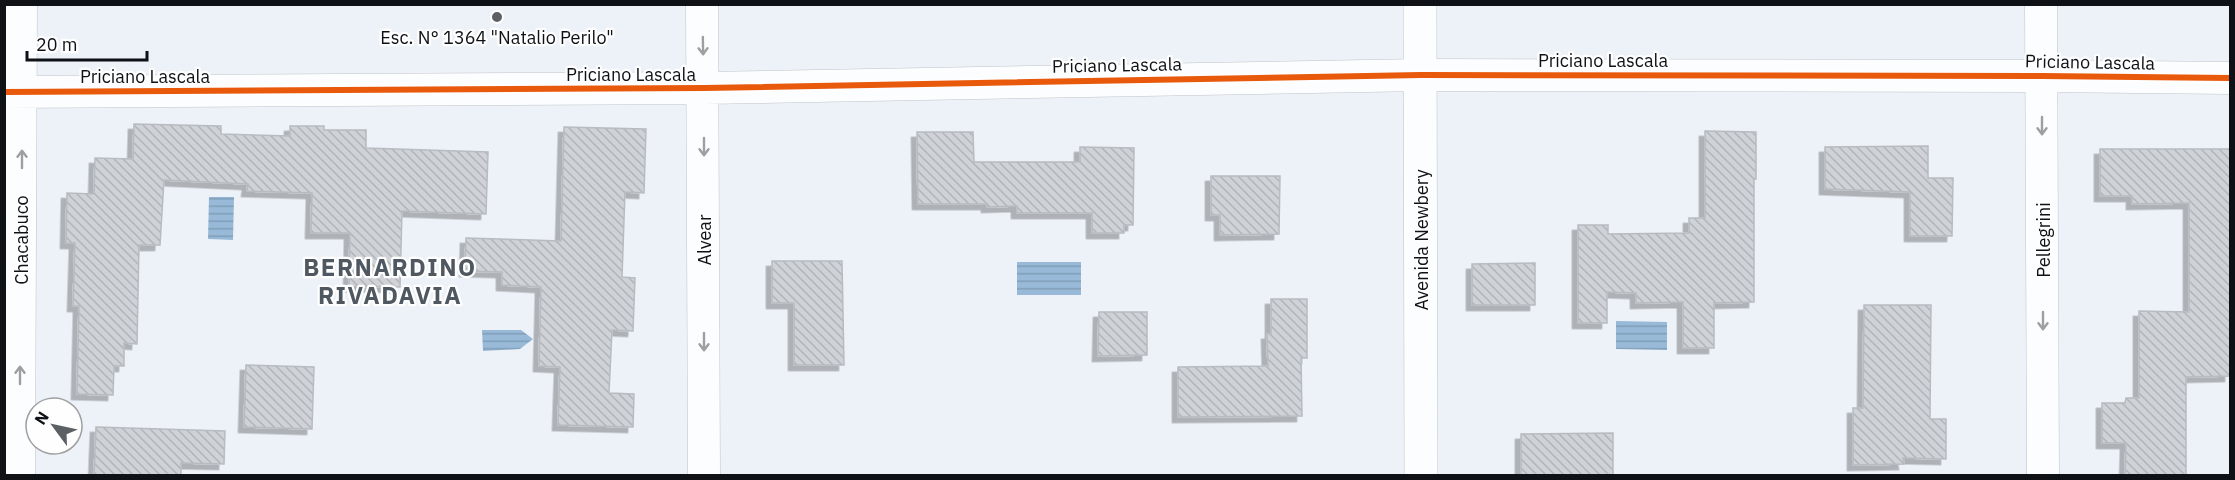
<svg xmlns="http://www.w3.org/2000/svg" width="2235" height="480" viewBox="0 0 2235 480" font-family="'IBM Plex Sans',sans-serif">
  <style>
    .water { fill: url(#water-rules) }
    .building { fill: url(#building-back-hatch); stroke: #b8bcc1; stroke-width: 1.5; filter: url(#shadow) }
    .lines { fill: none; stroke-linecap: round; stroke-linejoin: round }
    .minor-casing { stroke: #c0c4c9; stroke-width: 33 }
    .secondary-casing { stroke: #c0c4c9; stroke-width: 34 }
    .minor { stroke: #fcfdfe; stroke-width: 32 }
    .secondary { stroke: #fcfdfe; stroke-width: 33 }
    .cycleway-casing { stroke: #fefefe; stroke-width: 10 }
    .cycleway { stroke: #e8590c; stroke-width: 6 }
    .oneway { stroke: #9d9fa1 }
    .poi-dot { fill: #5c6064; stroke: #fefefe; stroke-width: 2 }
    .labels { text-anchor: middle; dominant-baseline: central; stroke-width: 4.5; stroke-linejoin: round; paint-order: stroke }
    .poi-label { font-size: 18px; fill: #0e1115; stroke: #fefefe }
    .street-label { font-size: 18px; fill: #0e1115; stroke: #fefefe }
    .district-label { font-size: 24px; font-weight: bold; letter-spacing: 1.5px; fill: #4f5760; stroke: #fefefe }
  </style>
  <defs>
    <pattern id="water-rules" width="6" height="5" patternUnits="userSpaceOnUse" patternTransform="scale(1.5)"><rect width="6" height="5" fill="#98b9d8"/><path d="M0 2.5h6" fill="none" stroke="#829eb8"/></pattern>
    <pattern id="building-back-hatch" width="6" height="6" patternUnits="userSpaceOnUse" patternTransform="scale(1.5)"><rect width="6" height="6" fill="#cfd3d8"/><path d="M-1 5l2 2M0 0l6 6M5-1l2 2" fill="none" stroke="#b1b4b8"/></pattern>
    <filter id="shadow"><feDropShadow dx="-5.5" dy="5.5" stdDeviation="0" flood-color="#0004"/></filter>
  </defs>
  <rect width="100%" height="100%" fill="#edf2f8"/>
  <!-- water -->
  <path class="water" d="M 209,197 L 234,197 L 233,240 L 208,239 Z
    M 1017,262 L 1081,262 L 1081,295 L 1017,295 Z
    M 1616,321 L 1667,322 L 1667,350 L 1616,349 Z
    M 482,330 L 521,330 L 533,339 L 520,349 L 483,351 Z"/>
  <!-- building -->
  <path class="building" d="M 134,124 L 221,126 L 221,134 L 290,136 L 290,126 L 324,126 L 324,130 L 366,130 L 366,148 L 488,152 L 486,214 L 402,211 L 400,287 L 349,286 L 350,233 L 311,233 L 312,193 L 247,191 L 248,184 L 164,180 L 160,245 L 139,245 L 137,344 L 124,343 L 124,366 L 114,366 L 113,395 L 77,394 L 79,306 L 73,306 L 75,243 L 66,243 L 67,193 L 94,194 L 95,158 L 133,159 Z
    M 564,127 L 646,129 L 644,193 L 625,192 L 622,277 L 635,278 L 633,331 L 612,330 L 609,393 L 634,394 L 633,427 L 558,425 L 560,367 L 539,366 L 541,287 L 502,285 L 502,272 L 465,271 L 466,238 L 561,241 Z
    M 1705,131 L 1756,132 L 1756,179 L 1754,179 L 1754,302 L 1714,303 L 1714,348 L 1683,348 L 1683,302 L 1636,303 L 1636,293 L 1607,292 L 1607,323 L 1578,323 L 1578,225 L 1608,225 L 1608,234 L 1689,233 L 1689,218 L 1705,218 Z
    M 917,132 L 973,132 L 974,162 L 1080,162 L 1080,147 L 1134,148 L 1133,225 L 1124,225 L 1124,233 L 1092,233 L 1092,213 L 1017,213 L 1017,206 L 987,207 L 987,204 L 918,204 Z
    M 1928,146 L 1928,178 L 1953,178 L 1952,236 L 1910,236 L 1910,192 L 1825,189 L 1825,147 Z
    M 2100,149 L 2230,149 L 2230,376 L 2186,377 L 2186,476 L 2125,476 L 2126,443 L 2102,443 L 2102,403 L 2125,403 L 2126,398 L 2139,398 L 2139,311 L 2189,312 L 2189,203 L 2132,204 L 2132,196 L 2100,196 Z
    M 1211,176 L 1280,176 L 1279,234 L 1220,235 L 1220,215 L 1211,215 Z
    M 772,261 L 842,261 L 844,365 L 794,365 L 794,303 L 772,303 Z
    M 1535,263 L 1535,305 L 1472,305 L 1472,264 Z
    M 1271,299 L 1307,299 L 1307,358 L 1301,358 L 1302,416 L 1178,417 L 1178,367 L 1268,366 L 1267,334 L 1271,334 Z
    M 1864,305 L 1931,305 L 1930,419 L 1946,419 L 1946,459 L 1903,458 L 1904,464 L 1853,465 L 1853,408 L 1863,408 Z
    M 1099,312 L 1147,312 L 1147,355 L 1098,356 Z
    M 246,365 L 314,367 L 312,429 L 244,427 Z
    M 96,427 L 225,431 L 224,464 L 181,463 L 181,476 L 94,476 Z
    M 1613,433 L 1613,476 L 1521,476 L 1521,434 Z"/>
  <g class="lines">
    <defs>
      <path id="minor" d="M 702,4 L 704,476
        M 2041,4 L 2043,476
        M 4,92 L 704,88 L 1421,75 L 2042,76 L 2230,78
        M 19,476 L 21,4"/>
      <path id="secondary" d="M 1420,4 L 1421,476"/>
    </defs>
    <!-- minor casing -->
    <use href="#minor" class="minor-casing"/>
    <!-- secondary casing -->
    <use href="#secondary" class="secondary-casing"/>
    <!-- minor -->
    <use href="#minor" class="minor"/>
    <!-- secondary -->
    <use href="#secondary" class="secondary"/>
    <defs>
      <path id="cycleway" d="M 4,92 L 704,88 L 1421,75 L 2042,76 L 2230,78"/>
    </defs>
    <!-- cycleway casing -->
    <use href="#cycleway" class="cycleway-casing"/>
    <!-- cycleway -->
    <use href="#cycleway" class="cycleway"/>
  </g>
  <!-- one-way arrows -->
  <defs><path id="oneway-shaft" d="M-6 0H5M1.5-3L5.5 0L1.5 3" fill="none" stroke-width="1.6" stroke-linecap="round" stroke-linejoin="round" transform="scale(1.5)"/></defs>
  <g class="oneway">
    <use href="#oneway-shaft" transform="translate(703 46) rotate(89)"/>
    <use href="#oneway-shaft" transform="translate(2042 126) rotate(90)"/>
    <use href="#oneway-shaft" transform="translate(704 147) rotate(90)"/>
    <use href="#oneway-shaft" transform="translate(22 159) rotate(-90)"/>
    <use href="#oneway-shaft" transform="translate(2043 321) rotate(90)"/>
    <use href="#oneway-shaft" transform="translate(704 342) rotate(90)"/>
    <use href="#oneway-shaft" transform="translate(20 375) rotate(-90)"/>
  </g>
  <!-- markers -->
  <circle class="poi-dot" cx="497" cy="17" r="6"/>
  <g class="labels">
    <!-- poi labels -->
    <g class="poi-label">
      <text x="497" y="37">Esc. N° 1364 "Natalio Perilo"</text>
    </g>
    <!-- street labels -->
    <g class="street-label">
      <text x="1603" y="60">Priciano Lascala</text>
      <text transform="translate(2090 62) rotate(1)">Priciano Lascala</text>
      <text transform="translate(1117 65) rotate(-1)">Priciano Lascala</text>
      <text x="631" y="74">Priciano Lascala</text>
      <text x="145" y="76">Priciano Lascala</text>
      <text transform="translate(21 240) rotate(-90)">Chacabuco</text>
      <text transform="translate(704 240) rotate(-90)">Alvear</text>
      <text transform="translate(1421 240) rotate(-90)">Avenida Newbery</text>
      <text transform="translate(2043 240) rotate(-90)">Pellegrini</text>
    </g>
    <!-- district labels -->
    <g class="district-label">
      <text x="390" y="267">BERNARDINO<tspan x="390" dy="28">RIVADAVIA</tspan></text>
    </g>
  </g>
  <!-- border -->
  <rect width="2235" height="480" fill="none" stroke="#0e1115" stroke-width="12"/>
  <!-- north arrow -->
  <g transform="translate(54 426) rotate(303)"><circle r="28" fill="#fefefe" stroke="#9e9fa1" stroke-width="1.5"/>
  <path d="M0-4.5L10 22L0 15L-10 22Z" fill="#5c6064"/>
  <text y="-9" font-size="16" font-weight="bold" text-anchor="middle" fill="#0e1115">N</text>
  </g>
  <!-- scale -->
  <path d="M27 51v9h120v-9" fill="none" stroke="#0e1115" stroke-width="3"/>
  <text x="36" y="51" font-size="18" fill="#0e1115" stroke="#fefefe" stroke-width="4.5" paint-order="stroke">20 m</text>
</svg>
